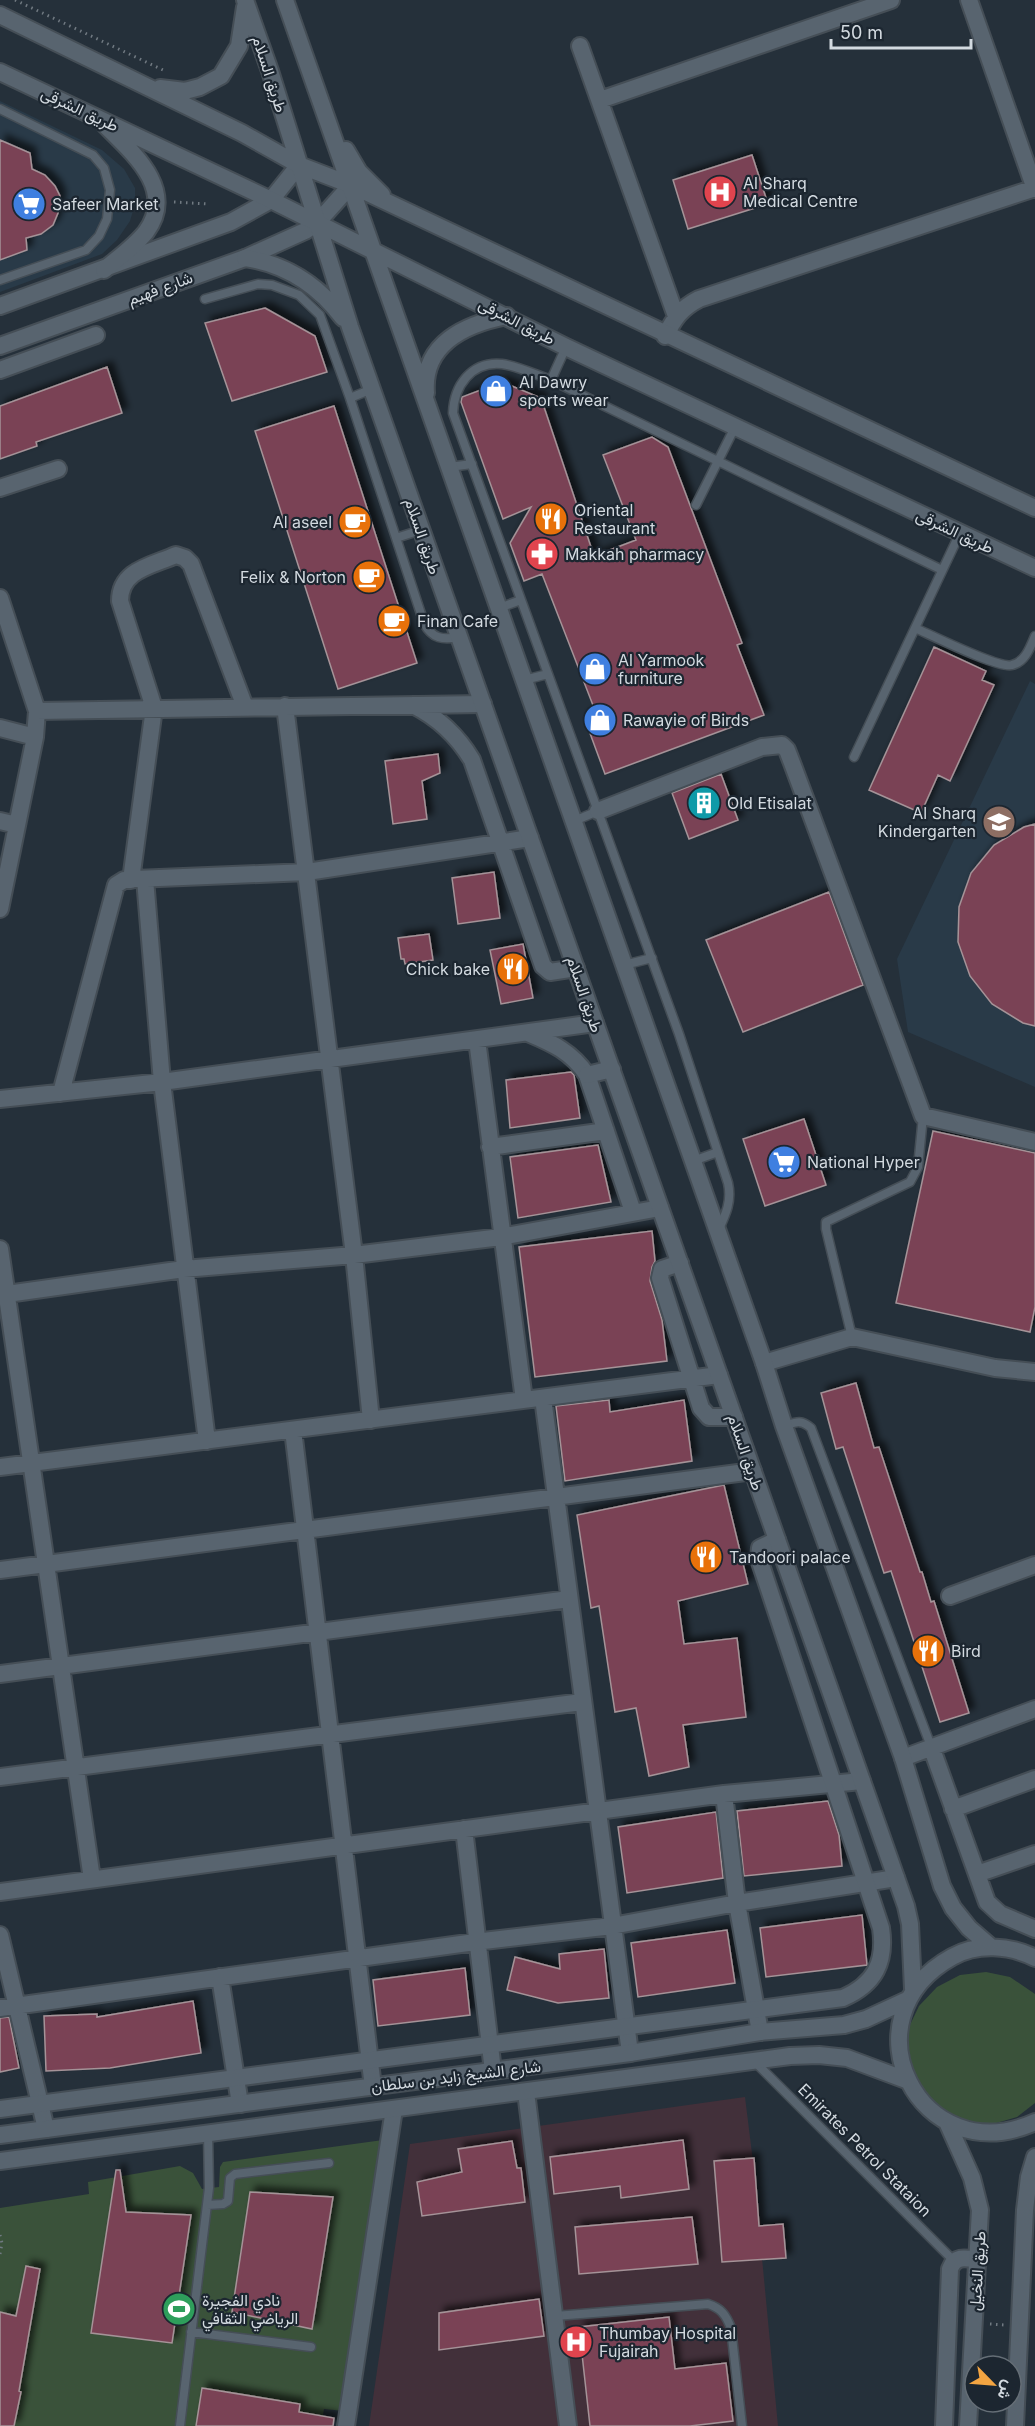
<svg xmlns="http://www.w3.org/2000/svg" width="1035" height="2426" viewBox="0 0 1035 2426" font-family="Inter,Vazirmatn,sans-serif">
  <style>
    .built { fill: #293a48 }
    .medical { fill: #42303a }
    .green { fill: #3a523a }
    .building { fill: #7a4355; stroke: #a59398; stroke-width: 1.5; filter: url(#shadow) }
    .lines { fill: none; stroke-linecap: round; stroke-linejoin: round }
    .service-casing { stroke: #454e56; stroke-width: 11 }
    .minor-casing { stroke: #454e56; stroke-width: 20 }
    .tertiary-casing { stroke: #454e56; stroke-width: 20 }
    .secondary-casing { stroke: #454e56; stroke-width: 20 }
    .path { stroke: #717a82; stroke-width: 3; stroke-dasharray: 1.5 4.5; stroke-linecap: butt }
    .service { stroke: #58646f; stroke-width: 8 }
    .minor { stroke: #58646f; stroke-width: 16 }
    .tertiary { stroke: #58646f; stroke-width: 16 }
    .secondary { stroke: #58646f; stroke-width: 16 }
    .labels { text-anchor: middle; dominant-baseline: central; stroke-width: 4.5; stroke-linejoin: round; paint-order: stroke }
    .street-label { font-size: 16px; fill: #d3dae0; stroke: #1c2630 }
    .poi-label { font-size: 16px; fill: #d3dae0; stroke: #1c2630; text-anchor: start }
  </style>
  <defs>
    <filter id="shadow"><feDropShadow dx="5.5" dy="-5.5" stdDeviation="3" flood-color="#0009"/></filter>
  </defs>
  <rect width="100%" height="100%" fill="#25303a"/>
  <!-- built -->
  <path class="built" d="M 0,101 L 102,150 L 124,169 L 135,188 L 135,204 L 130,221 L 117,240 L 102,254 L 0,292 Z
    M 1030,681 L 1035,684 L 1035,1087 L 908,1032 L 897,959 Z"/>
  <!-- medical -->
  <path class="medical" d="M 745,2097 L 761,2226 L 762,2258 L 778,2426 L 369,2426 L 410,2144 Z"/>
  <!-- green -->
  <path class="green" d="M 986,1972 L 1010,1977 L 1035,1994 L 1035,2103 L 1017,2117 L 993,2124 L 968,2124 L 925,2100 L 906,2055 L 908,2029 L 919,2006 L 937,1987 L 960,1975 Z
    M 383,2140 L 344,2411 L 324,2409 L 321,2426 L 0,2426 L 0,2208 L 89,2194 L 88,2182 L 180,2166 L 193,2173 L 202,2189 L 219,2187 L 220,2167 L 223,2162 Z"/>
  <!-- building -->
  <path class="building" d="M 0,140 L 30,153 L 32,169 L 45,175 L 55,186 L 60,196 L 58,213 L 53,225 L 41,234 L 26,238 L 27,250 L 0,260 Z
    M 752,155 L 768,204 L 688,229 L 673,180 Z
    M 265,308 L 315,336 L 327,372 L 232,401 L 205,323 Z
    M 107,367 L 122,413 L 36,442 L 37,446 L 0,459 L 0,406 Z
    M 502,382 L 541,398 L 594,556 L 636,540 L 603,455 L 652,437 L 668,447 L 742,643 L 737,645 L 764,715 L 605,774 L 584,717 L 596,713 L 542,574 L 524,581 L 510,543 L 531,507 L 503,519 L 461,402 L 462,397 Z
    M 334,406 L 417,663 L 338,689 L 255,431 Z
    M 934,647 L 986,671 L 982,680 L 994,685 L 950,781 L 938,775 L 921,813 L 869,790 Z
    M 438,754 L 440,773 L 422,781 L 427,819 L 393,824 L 385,761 Z
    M 721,774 L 738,820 L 689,839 L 672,793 Z
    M 1035,824 L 1035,1026 L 1023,1023 L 992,1004 L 970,976 L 958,942 L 959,907 L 971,873 L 994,845 L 1024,827 Z
    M 494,872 L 500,918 L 458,924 L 452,878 Z
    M 829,892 L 863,985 L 743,1032 L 706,940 Z
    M 429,934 L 433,960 L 405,964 L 404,959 L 401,959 L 398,938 Z
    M 523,944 L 533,998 L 501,1004 L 490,950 Z
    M 571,1072 L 574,1075 L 580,1118 L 510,1128 L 506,1080 Z
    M 804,1119 L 826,1185 L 765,1206 L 743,1139 Z
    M 933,1131 L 1035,1153 L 1035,1307 L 1030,1332 L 896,1303 Z
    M 598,1145 L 611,1202 L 518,1218 L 510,1157 Z
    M 652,1231 L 655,1261 L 652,1267 L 650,1281 L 662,1320 L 667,1361 L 535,1377 L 519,1247 Z
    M 856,1383 L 874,1448 L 879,1447 L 920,1572 L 922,1572 L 931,1602 L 934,1601 L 969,1713 L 940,1722 L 891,1571 L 884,1573 L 843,1447 L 836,1449 L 821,1393 Z
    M 609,1400 L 610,1412 L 684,1400 L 692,1461 L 565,1481 L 556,1406 Z
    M 724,1485 L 748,1584 L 678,1601 L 684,1644 L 737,1638 L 746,1717 L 683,1725 L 689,1767 L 649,1776 L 636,1708 L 615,1712 L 599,1606 L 591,1608 L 577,1515 Z
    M 828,1801 L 839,1835 L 842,1866 L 744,1876 L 737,1811 Z
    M 716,1812 L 723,1878 L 627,1893 L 618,1827 Z
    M 862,1915 L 867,1965 L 766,1977 L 760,1928 Z
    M 727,1930 L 735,1983 L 638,1997 L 631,1943 Z
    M 604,1949 L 609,1998 L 558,2003 L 507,1990 L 515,1957 L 560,1969 L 559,1954 Z
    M 465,1968 L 470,2015 L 378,2026 L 373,1980 Z
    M 193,2001 L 201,2053 L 110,2068 L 46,2071 L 44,2016 L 97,2014 L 97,2017 Z
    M 9,2017 L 19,2068 L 0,2072 L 0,2018 Z
    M 683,2140 L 689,2189 L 621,2198 L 620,2186 L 554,2194 L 550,2157 Z
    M 512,2141 L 517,2168 L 521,2168 L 525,2202 L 422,2216 L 417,2182 L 462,2172 L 458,2149 Z
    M 754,2158 L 759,2226 L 783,2224 L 786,2258 L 722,2262 L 714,2161 Z
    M 116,2170 L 120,2170 L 126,2212 L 191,2215 L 172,2343 L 91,2333 Z
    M 250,2192 L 333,2197 L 312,2329 L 232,2312 Z
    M 692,2217 L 698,2264 L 579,2274 L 575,2227 Z
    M 26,2266 L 40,2269 L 19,2391 L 21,2392 L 14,2426 L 0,2426 L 0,2312 L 16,2316 Z
    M 539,2299 L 544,2336 L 439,2350 L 439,2313 Z
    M 669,2317 L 675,2369 L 726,2363 L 733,2421 L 690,2426 L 590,2426 L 579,2327 Z
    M 202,2388 L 300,2404 L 299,2412 L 334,2418 L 333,2426 L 196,2426 Z"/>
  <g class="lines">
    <defs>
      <path id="service" d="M 0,109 L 93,155 L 104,168 L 110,190 L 107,219 L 99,236 L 86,250 L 0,280
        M 205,299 L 258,284 L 272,285 L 299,295 L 320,315 L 350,398 L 424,623 C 432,639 443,640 459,637
        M 551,380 L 566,347
        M 350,398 L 372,389
        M 449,467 L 472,464
        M 696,505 L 735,427
        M 396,538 L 421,530
        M 499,608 L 521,600
        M 915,628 C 931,635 999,669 1012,665 C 1025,662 1030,648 1035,636
        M 524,680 L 548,674
        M 854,757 L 960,533
        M 574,821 L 598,811
        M 624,965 L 652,958
        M 693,1161 L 718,1152
        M 718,1231 C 726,1214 732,1201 728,1183 L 679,1034 L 453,413 C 454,386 471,361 502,364 C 518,366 536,375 551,380 L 942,570
        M 852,1337 L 826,1229 L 826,1222 L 910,1182 L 918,1167 L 923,1116
        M 784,1426 C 796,1422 801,1419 811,1428 L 932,1749
        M 754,2061 L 954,2261
        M 207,2205 L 223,2204 L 228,2201 L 230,2178 L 235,2174 L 329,2163
        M 555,2316 L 708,2304 C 721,2308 726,2315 731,2328 L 742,2426
        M 191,2332 L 311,2347
        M 180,2426 L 209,2188 L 208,2133"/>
      <path id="minor" d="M 969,0 L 1035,189
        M 580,46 L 676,316
        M 600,100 L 891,0
        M 665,336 C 674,319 681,308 699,299 L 1035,188
        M 0,370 L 96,335
        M 0,488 L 58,469
        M 0,598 L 37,711 L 35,737 L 0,909
        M 413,705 C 439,718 457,735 472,760 L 543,966 L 550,972 L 576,968
        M 285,706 L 354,1255 L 371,1420
        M 37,711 L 483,704
        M 0,728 L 35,737
        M 598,811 L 762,747 L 782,745 L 787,750 L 792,763 L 923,1116 L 1035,1142
        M 0,821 L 17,825
        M 135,879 L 307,872 L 530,838
        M 145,879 L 162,1082 L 207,1441
        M 528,1033 C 552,1043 572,1052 587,1075 L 633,1212
        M 477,1040 L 524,1400
        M 61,1093 L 116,885 L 124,880 L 131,880 L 154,708 L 120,601 C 120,570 151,566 176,555 L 185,558 L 191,564 L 245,707
        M 0,1099 L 162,1082 L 595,1023
        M 490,1147 L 606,1131
        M 0,1249 L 92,1879
        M 680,1263 L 662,1269 L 660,1278 L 701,1408 L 709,1417 L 734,1417
        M 7,1294 L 184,1269 L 354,1255 L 501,1237 L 660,1208
        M 764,1363 L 852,1337 L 995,1368 L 1035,1372
        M 543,1398 L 630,2053
        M 293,1430 L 373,2087
        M 0,1467 L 719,1375
        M 0,1570 L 753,1471
        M 950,1596 L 1035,1565
        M 0,1674 L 569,1599
        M 932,1749 L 987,1902 L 1000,1914 L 1035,1929
        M 903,1758 L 1035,1709
        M 0,1777 L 582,1702
        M 724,1794 L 737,1903 L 760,2032
        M 953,1809 L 1035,1779
        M 464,1829 L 493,2071
        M 977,1874 L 1035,1854
        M 0,1892 L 724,1794 L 862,1781
        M 0,1935 L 46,2129
        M 220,1977 L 240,2104
        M 0,2008 L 475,1942 L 612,1926 L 737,1903 L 896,1878
        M 526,2092 L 568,2426
        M 346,2426 L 394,2109
        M 944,2426 L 950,2269 C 955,2255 966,2258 978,2260"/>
      <path id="tertiary" d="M 0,306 L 231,222 L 271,200 L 299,165
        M 0,346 L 245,258 L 305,231 L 317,223 L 351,185
        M 0,2109 L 843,1998 C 875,1984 886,1962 881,1928 L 759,1559 L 760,1548 L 777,1540"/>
      <path id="secondary" d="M 245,0 L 270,71 L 350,327 L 906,1906 L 910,1924 L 913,1989
        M 285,0 L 764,1363 L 784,1426 L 903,1758 L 942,1886 L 953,1908 L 969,1928 L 991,1947
        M 0,15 L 242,133 L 299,165 L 351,185 C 579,295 808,400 1035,508
        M 0,72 L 271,200 L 566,347 L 1035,568
        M 160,88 L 185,91 L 200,87 L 221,76 L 239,46 L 245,7
        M 346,150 L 359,172 L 382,195
        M 245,258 C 286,264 318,285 343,318
        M 104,270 C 118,258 134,247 146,232 C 177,190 133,153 105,125
        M 426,393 C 422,343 466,324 507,316
        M 587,1075 L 612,1069
        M 1035,1958 C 1010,1945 977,1943 952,1957 C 842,2018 920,2174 1035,2122
        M 947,2122 L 972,2178 L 980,2210 L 968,2426
        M 0,2135 L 630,2053 L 760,2032 L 844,2025 L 866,2019 L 907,2000
        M 0,2161 L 790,2056 L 819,2055 L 847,2058 L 906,2080
        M 1015,2426 L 1025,2210 L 1029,2177 L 1035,2157"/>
    </defs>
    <!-- service casing -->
    <use href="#service" class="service-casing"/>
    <!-- minor casing -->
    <use href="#minor" class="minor-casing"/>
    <!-- tertiary casing -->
    <use href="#tertiary" class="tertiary-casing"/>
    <!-- secondary casing -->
    <use href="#secondary" class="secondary-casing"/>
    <!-- path -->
    <path class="path" d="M 15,0 L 163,70
      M 174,202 L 208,204
      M 0,2235 L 2,2243 L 0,2254
      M 990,2324 L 1004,2325"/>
    <!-- service -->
    <use href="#service" class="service"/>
    <!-- minor -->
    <use href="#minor" class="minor"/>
    <!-- tertiary -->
    <use href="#tertiary" class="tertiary"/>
    <!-- secondary -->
    <use href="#secondary" class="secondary"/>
  </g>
  <!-- icons -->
  <defs>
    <symbol id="hospital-disc" viewBox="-11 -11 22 22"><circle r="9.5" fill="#e0444e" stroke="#1c2630"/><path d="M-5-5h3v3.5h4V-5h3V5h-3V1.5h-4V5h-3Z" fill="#fff"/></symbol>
    <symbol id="supermarket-disc" viewBox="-11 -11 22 22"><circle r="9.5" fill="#3f7fe0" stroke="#1c2630"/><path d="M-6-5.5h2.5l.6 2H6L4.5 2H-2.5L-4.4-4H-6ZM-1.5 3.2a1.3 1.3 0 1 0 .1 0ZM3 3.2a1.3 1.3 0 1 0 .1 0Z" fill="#fff"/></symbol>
    <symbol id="shop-disc" viewBox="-11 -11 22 22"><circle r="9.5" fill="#3f7fe0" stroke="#1c2630"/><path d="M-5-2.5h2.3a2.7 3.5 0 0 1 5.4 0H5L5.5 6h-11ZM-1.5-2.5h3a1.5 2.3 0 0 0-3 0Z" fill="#fff"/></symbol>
    <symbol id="restaurant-disc" viewBox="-11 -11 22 22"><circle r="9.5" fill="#e8710a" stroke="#1c2630"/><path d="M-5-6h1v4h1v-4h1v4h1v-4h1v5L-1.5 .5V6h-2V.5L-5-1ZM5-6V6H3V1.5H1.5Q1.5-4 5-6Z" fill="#fff"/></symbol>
    <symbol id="cafe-disc" viewBox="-11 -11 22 22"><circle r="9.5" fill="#e8710a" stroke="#1c2630"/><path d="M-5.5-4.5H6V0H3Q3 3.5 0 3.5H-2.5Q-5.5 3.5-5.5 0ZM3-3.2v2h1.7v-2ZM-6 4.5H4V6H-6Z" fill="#fff"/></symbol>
    <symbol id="pharmacy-disc" viewBox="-11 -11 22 22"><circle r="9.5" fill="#e0444e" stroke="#1c2630"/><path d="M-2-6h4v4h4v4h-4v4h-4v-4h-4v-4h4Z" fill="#fff"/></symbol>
    <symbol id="building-disc" viewBox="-11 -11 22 22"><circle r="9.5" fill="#0f9aa8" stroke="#1c2630"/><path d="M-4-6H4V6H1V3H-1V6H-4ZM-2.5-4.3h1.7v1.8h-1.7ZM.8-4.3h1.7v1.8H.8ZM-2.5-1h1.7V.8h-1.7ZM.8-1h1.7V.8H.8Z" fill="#fff"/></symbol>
    <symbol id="school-disc" viewBox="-11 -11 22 22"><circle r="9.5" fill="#8d6e63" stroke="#1c2630"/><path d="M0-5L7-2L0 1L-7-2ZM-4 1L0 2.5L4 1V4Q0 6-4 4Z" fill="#fff"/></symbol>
    <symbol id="stadium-disc" viewBox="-11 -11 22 22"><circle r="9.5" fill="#2e9e5b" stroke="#1c2630"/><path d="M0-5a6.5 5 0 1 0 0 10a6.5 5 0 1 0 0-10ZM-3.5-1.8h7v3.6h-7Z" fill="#fff"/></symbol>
  </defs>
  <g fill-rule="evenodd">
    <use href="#hospital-disc" x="701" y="173" width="38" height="38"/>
    <use href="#supermarket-disc" x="10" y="185" width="38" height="38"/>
    <use href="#shop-disc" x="477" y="372" width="38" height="38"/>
    <use href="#restaurant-disc" x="532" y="500" width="38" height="38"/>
    <use href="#cafe-disc" x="336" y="503" width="38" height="38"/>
    <use href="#pharmacy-disc" x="523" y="535" width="38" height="38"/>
    <use href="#cafe-disc" x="350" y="558" width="38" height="38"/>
    <use href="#cafe-disc" x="375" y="602" width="38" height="38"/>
    <use href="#shop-disc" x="576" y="650" width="38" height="38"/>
    <use href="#shop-disc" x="581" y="701" width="38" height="38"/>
    <use href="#building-disc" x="685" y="784" width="38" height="38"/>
    <use href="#school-disc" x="980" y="803" width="38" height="38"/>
    <use href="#restaurant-disc" x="494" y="950" width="38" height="38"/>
    <use href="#supermarket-disc" x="765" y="1143" width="38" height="38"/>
    <use href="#restaurant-disc" x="687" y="1538" width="38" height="38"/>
    <use href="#restaurant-disc" x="909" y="1632" width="38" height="38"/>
    <use href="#stadium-disc" x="160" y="2290" width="38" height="38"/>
    <use href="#hospital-disc" x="557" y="2323" width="38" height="38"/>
  </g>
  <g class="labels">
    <!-- street labels -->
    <g class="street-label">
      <text transform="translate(270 74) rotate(72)">طريق السلام</text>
      <text transform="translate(80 109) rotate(25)">طريق الشرقى</text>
      <text transform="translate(160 288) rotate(-20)">شارع فهيم</text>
      <text transform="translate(517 321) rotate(27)">طريق الشرقى</text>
      <text transform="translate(955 531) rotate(25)">طريق الشرقى</text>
      <text transform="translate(423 536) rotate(71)">طريق السلام</text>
      <text transform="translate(585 994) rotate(71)">طريق السلام</text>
      <text transform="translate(746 1452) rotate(71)">طريق السلام</text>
      <text transform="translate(456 2076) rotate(-7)">شارع الشيخ زايد بن سلطان</text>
      <text transform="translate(865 2150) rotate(45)">Emirates Petrol Stataion</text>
      <text transform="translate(977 2271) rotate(-86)">طريق النخيل</text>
    </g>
    <!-- poi labels -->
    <g class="poi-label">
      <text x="743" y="183">Al Sharq<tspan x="743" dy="18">Medical Centre</tspan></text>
      <text x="52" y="204">Safeer Market</text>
      <text x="519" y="382">Al Dawry<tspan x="519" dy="18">sports wear</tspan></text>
      <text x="574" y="510">Oriental<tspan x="574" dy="18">Restaurant</tspan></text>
      <text x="332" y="522" text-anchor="end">Al aseel</text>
      <text x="565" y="554">Makkah pharmacy</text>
      <text x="346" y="577" text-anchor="end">Felix &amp; Norton</text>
      <text x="417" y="621">Finan Cafe</text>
      <text x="618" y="660">Al Yarmook<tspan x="618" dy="18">furniture</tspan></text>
      <text x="623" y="720">Rawayie of Birds</text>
      <text x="727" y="803">Old Etisalat</text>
      <text x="976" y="813" text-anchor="end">Al Sharq<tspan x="976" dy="18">Kindergarten</tspan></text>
      <text x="490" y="969" text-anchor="end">Chick bake</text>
      <text x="807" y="1162">National Hyper</text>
      <text x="729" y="1557">Tandoori palace</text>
      <text x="951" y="1651">Bird</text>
      <text x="202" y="2300">نادي الفجيرة<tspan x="202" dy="18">الرياضي الثقافي</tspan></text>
      <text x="599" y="2333">Thumbay Hospital<tspan x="599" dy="18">Fujairah</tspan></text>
    </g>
  </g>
  <!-- north arrow -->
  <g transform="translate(993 2384) rotate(115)"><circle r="28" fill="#1c2630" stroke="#656e76" stroke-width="1.5"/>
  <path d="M0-4.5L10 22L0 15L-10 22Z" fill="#f3a542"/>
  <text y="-9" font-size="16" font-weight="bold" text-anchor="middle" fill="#d3dae0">ش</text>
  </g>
  <!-- scale -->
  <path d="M831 39v9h140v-9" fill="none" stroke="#d3dae0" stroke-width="3"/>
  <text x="840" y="39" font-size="18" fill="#d3dae0" stroke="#1c2630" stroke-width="4.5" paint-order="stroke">50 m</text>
</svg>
